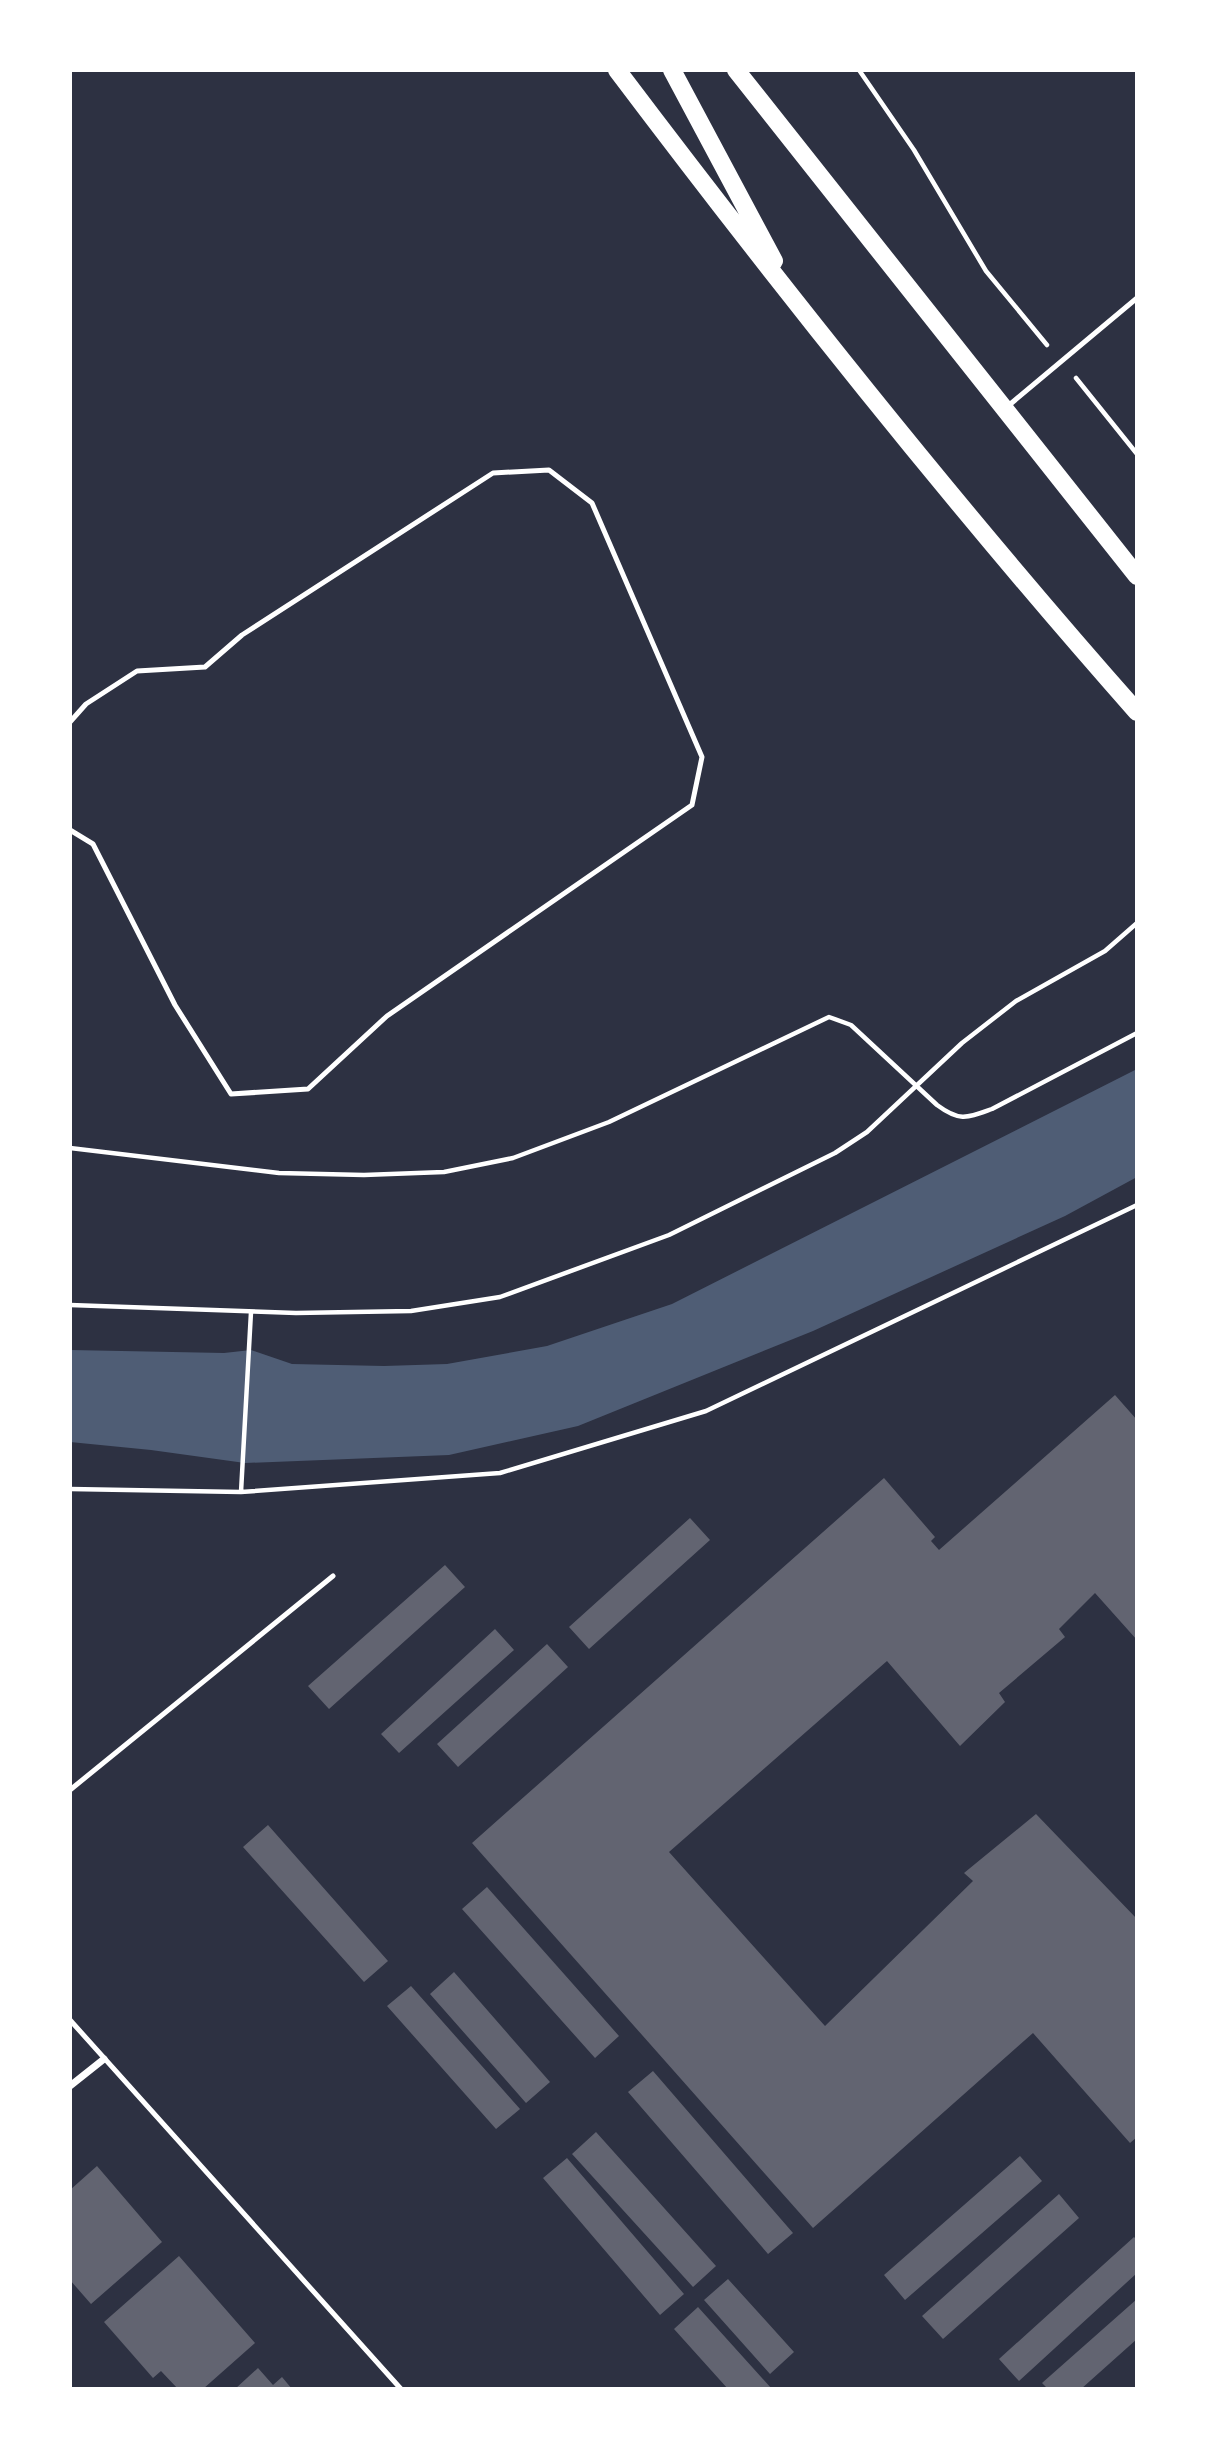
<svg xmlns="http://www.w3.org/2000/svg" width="1207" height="2459" viewBox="0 0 1207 2459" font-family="Spectral,serif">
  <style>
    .water { fill: #4f5d75 }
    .building { fill: #626471 }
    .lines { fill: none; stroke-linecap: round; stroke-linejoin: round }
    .path { stroke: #fff; stroke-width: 4.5 }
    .service { stroke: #fff; stroke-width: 5 }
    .minor { stroke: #fff; stroke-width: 7 }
    .primary { stroke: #fff; stroke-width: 18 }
  </style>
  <rect width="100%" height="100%" fill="#2d3142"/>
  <!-- water -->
  <path class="water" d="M 1137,1069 L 1137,1177 L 1065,1216 L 813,1331 L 578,1426 L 449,1455 L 245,1463 L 151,1450 L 70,1442 L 70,1350 L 224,1353 L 251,1350 L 292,1364 L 384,1366 L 447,1364 L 547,1346 L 672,1304 Z"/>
  <!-- building -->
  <path class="building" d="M 1115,1395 L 1137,1420 L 1137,1640 L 1095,1593 L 1059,1629 L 1065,1637 L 999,1693 L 1005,1702 L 960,1746 L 887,1661 L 669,1852 L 825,2026 L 973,1881 L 964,1873 L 1036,1814 L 1137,1919 L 1137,2137 L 1130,2143 L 1033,2033 L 813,2228 L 472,1843 L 884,1478 L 935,1537 L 931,1541 L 939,1550 Z
    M 690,1518 L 710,1540 L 589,1649 L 569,1627 Z
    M 445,1565 L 465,1587 L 329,1709 L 308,1686 Z
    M 495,1629 L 514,1650 L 399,1753 L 381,1734 Z
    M 547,1644 L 568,1667 L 458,1767 L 437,1744 Z
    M 268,1825 L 388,1961 L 364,1982 L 243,1847 Z
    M 487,1887 L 619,2036 L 595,2058 L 462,1909 Z
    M 454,1972 L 550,2082 L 526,2103 L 430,1994 Z
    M 411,1986 L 520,2109 L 496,2129 L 387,2006 Z
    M 653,2071 L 793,2233 L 768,2254 L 628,2092 Z
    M 596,2132 L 716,2266 L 693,2287 L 572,2154 Z
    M 1020,2156 L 1042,2181 L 905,2300 L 884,2275 Z
    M 567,2158 L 684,2294 L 660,2315 L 543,2178 Z
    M 97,2166 L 162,2242 L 91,2304 L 70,2280 L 70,2190 Z
    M 1059,2194 L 1079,2218 L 943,2339 L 922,2316 Z
    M 1134,2237 L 1137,2240 L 1137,2273 L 1019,2381 L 999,2359 Z
    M 179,2256 L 255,2343 L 203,2389 L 178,2389 L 161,2371 L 153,2378 L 104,2322 Z
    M 728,2279 L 794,2352 L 770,2374 L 704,2300 Z
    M 1137,2299 L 1137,2339 L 1081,2389 L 1048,2389 L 1042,2383 Z
    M 698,2307 L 772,2389 L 728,2389 L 674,2329 Z
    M 258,2368 L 273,2385 L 282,2377 L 292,2389 L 235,2389 Z"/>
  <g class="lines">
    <!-- path -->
    <path class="path" d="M 859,70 L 914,150 L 986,271 L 1047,345
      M 1076,378 L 1137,454
      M 70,1148 L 279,1173 L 364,1175 L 444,1172 L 513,1158 L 609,1122 L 829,1017 L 851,1025 L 937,1105 C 960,1122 967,1118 992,1109 L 1137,1033
      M 70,1305 L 296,1313 L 411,1311 L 500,1297 L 669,1235 L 835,1153 L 867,1132 L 962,1043 L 1016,1001 L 1105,951 L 1137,923
      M 70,1489 L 241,1492 L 500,1473 L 706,1411 L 1137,1205
      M 241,1492 L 251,1312"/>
    <!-- service -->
    <path class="service" d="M 1008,406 L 1137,298
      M 70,722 L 86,704 L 137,671 L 205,667 L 242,635 L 493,473 L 549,470 L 592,503 L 702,757 L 692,805 L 387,1016 L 308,1089 L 231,1094 L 175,1005 L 93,844 L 70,830
      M 70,1790 L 333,1576
      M 70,2020 L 401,2389"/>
    <!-- minor -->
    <path class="minor" d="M 70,2086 L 104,2059"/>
    <!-- primary -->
    <path class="primary" d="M 617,70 C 783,290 955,506 1137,712
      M 672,70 L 774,261
      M 736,70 L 1137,576"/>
  </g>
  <!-- border -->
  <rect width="1207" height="2459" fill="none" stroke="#ffffff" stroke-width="144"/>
</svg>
